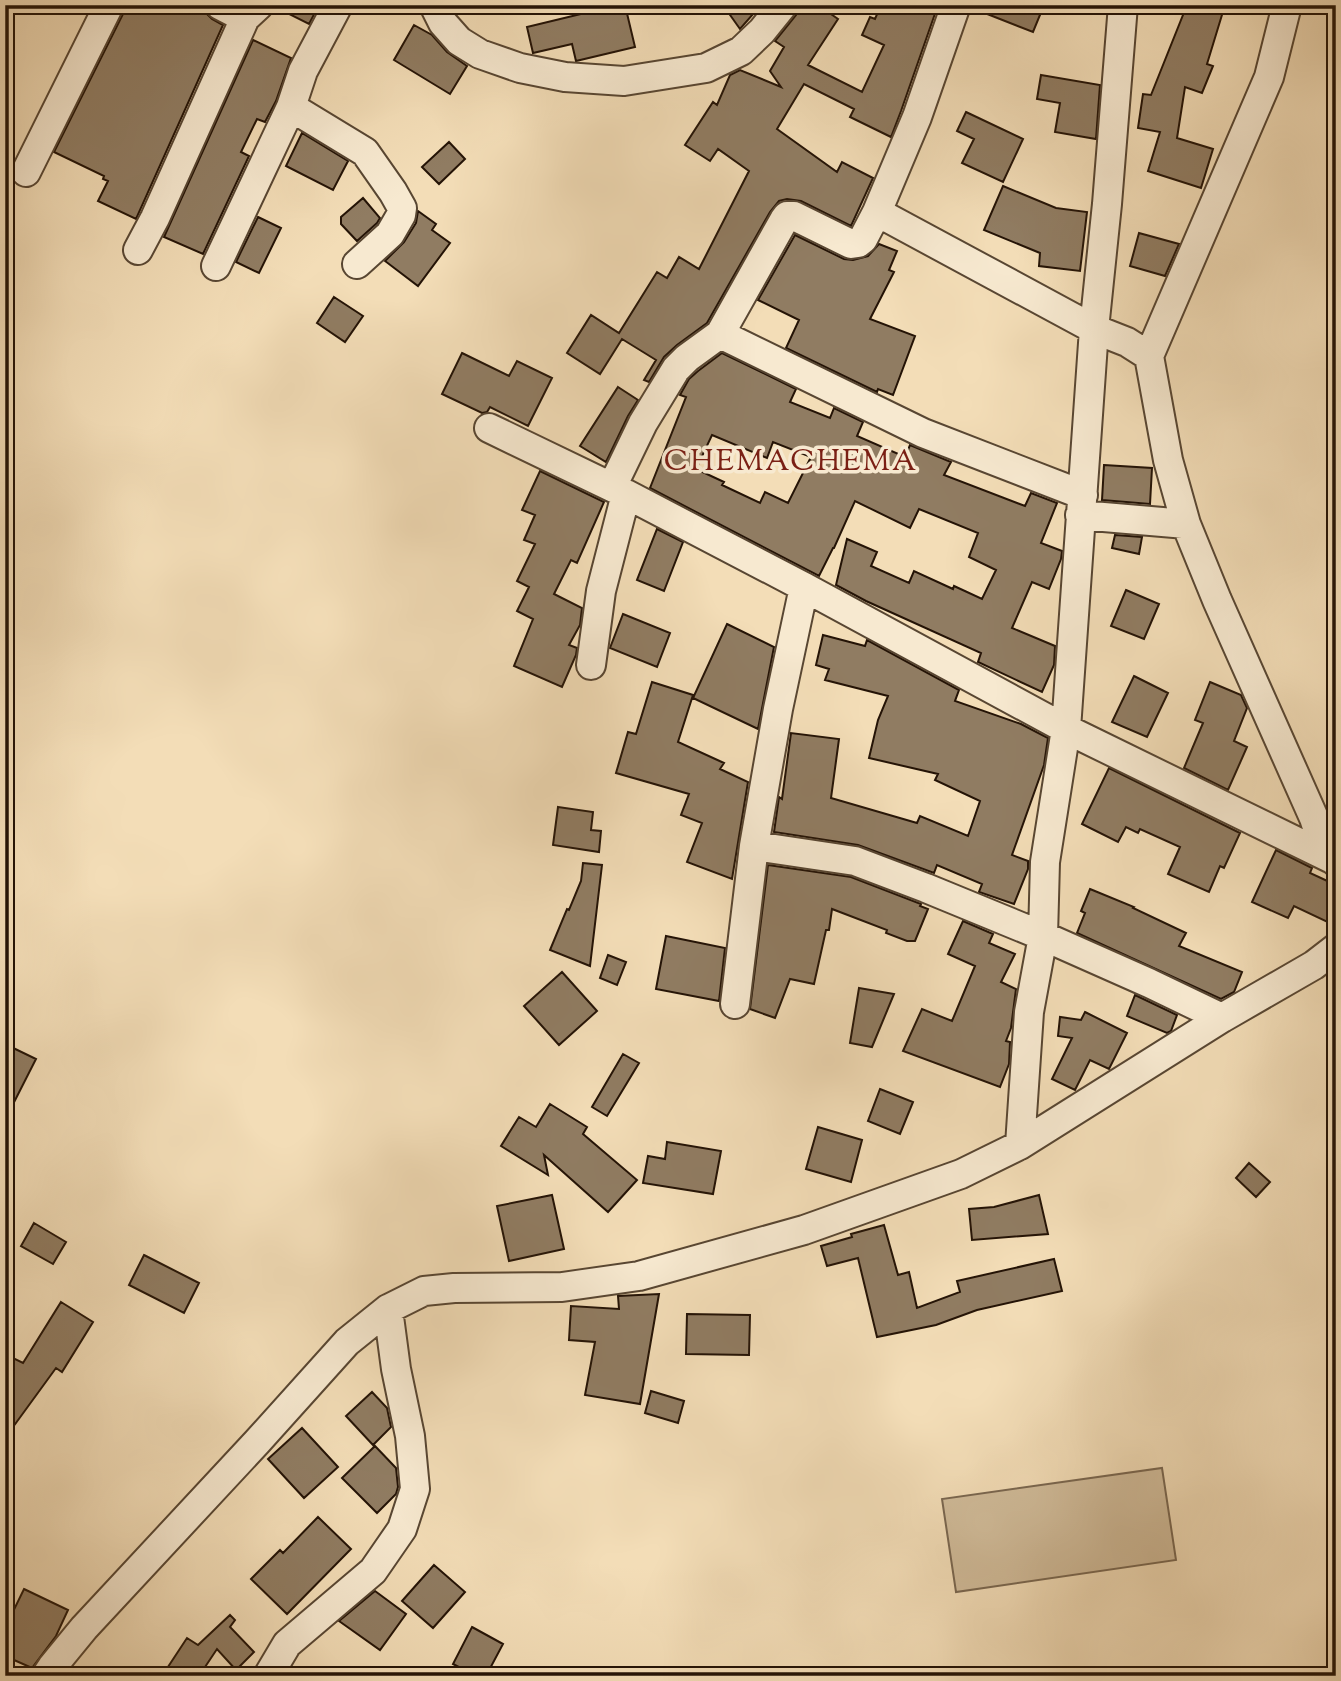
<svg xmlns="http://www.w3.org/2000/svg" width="1341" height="1681" viewBox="0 0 1341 1681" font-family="'Sorts Mill Goudy',serif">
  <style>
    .green { fill: #d0bb99; stroke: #7a6750; stroke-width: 2 }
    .building { fill: #907c62; stroke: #241306; stroke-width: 2; fill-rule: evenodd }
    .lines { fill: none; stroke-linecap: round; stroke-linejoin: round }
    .minor-casing { stroke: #584632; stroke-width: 32 }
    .minor { stroke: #f7e9d0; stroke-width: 28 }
    .labels { text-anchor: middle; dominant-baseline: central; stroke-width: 7; stroke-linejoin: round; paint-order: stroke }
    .quarter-label { font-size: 30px; letter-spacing: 2px; fill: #7a1f14; stroke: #f7e9d0 }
  </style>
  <rect width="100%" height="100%" fill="#f3ddb7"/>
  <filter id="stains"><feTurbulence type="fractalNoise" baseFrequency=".00286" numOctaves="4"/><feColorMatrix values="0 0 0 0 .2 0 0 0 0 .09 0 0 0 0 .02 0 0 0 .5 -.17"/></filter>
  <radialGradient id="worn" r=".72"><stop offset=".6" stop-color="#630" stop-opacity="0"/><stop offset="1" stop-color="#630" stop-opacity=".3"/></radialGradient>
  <!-- green -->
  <path class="green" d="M 1162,1468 L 1176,1560 L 956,1592 L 942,1499 Z"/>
  <!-- building -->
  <path class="building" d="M 125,5 L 192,5 L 205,12 L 212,19 L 223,25 L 136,219 L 98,201 L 108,181 L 103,179 L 104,176 L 54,152 L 124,12 Z
    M 275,5 L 319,5 L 309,24 L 275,7 Z
    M 618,5 L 625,5 L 635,47 L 576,61 L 572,44 L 533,53 L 527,27 Z
    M 723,5 L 761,5 L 740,29 Z
    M 799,5 L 818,5 L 838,19 L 808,65 L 862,92 L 884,45 L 862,35 L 870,17 L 875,19 L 881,5 L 938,5 L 901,111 L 891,137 L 850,117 L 854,109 L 804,84 L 777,129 L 837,172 L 842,162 L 873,178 L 851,226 L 801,201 L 787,199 L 779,201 L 770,212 L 707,323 L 677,345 L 664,357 L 649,382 L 644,380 L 656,360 L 622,339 L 600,374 L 567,353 L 591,315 L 619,333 L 657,272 L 667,278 L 679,257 L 699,269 L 749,171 L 718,149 L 710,161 L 685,145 L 713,102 L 717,105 L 730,75 L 740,70 L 781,87 L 770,71 L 784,47 L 775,41 L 796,15 Z
    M 972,5 L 1029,5 L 1042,10 L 1033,32 L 972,8 Z
    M 1187,5 L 1225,5 L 1207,64 L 1213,66 L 1202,93 L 1185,87 L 1177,138 L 1213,149 L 1201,188 L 1148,171 L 1160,132 L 1138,128 L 1143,94 L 1151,95 Z
    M 414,25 L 432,35 L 447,52 L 467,66 L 450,94 L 394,60 Z
    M 253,40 L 291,58 L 276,101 L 265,122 L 257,119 L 241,152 L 249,156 L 203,254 L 164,237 Z
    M 1041,75 L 1100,85 L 1096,139 L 1055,132 L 1060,103 L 1037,99 Z
    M 966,112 L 1023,139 L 1003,182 L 962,163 L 974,139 L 957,131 Z
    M 302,133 L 348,161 L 333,190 L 286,166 Z
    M 449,142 L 465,159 L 439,184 L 422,167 Z
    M 1003,186 L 1056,208 L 1087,212 L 1080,271 L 1039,266 L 1040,253 L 984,230 Z
    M 363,198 L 380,218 L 377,223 L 357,241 L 341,224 L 341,217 Z
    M 418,211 L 436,224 L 432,230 L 450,243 L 418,286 L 385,261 L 404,242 L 416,223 Z
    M 258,217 L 281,228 L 259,273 L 236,262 Z
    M 1139,233 L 1179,244 L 1165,276 L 1130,266 Z
    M 795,235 L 844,259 L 853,260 L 868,256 L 879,244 L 897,251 L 889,270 L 894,272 L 870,319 L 915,336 L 893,395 L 878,389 L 877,392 L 786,348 L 799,320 L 758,300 Z
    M 334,297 L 363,316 L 345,342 L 317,323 Z
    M 462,353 L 509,376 L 517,361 L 552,378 L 528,426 L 490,407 L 487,412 L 482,413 L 442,394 Z
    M 722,353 L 796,389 L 790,402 L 830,418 L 834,408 L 863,422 L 857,436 L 905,457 L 910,445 L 951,462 L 944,475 L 1025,506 L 1031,493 L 1057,503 L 1041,543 L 1062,551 L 1061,559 L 1049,589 L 1032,582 L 1012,628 L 1055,646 L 1054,665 L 1042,692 L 978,662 L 981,653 L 866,601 L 836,585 L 847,539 L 877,552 L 871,566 L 909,583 L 914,571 L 953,589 L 954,586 L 982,599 L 996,570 L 969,557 L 978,533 L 919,509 L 910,528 L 855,501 L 834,548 L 833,548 L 819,576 L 650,488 L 686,397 L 680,395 L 689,379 L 698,371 ZM 712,435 L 767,458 L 773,442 L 811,457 L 788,503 L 765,492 L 760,503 L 722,485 L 724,482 L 696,469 Z
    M 618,387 L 638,400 L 628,416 L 606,462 L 580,446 Z
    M 1104,465 L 1152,468 L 1150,504 L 1102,500 Z
    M 540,471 L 604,502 L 577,563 L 571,560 L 554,594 L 582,608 L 580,625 L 569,645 L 577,648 L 576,655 L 562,687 L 514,666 L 533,619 L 517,611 L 529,587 L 517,581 L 535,544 L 524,540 L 535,515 L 522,510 Z
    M 657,529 L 683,542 L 664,591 L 637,580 Z
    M 1115,535 L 1142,537 L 1139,554 L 1112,548 Z
    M 1126,590 L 1159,604 L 1144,639 L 1111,626 Z
    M 623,614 L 670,633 L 657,667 L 610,648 Z
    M 727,624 L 774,647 L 758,729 L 693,698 Z
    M 823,635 L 865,646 L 867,640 L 959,690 L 955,701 L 1021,724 L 1048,738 L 1044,765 L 1012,855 L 1028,861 L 1028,869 L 1014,904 L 979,892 L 982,884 L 937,865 L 934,873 L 858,845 L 774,832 L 779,797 L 782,799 L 791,733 L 839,739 L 831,798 L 917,823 L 920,816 L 968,836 L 980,801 L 935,780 L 938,774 L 869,758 L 878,720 L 888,696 L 825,680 L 829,669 L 816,665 Z
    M 1134,676 L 1168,693 L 1147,737 L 1112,722 Z
    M 652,682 L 693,695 L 678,742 L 724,763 L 720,769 L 748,782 L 732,879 L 687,862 L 702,823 L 681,815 L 689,794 L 616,773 L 628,732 L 636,734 Z
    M 1210,682 L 1241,695 L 1247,708 L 1234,741 L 1247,747 L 1228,790 L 1184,768 L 1203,723 L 1195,720 Z
    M 1109,768 L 1240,833 L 1224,868 L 1220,866 L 1209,892 L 1168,874 L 1180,847 L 1140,829 L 1138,833 L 1126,827 L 1118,842 L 1082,824 Z
    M 558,807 L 593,812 L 591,830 L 601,831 L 599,852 L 553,845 Z
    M 1276,850 L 1312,868 L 1310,873 L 1336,885 L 1336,926 L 1294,906 L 1288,918 L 1252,902 Z
    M 583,863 L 602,865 L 590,966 L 550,950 L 567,909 L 569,910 L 581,881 Z
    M 768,865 L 851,877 L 921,904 L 920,906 L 928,909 L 915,941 L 907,941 L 886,933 L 887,930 L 832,909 L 829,930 L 826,930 L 814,984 L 790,979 L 775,1018 L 750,1009 Z
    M 1090,889 L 1134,907 L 1133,908 L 1186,933 L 1179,946 L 1242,972 L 1234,992 L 1221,999 L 1077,933 L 1085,913 L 1081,911 Z
    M 963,921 L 993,934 L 989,943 L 1015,954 L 1001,982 L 1016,989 L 1011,1028 L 1006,1041 L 1010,1042 L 1009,1064 L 1000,1087 L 903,1051 L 922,1009 L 952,1021 L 975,966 L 948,954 Z
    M 666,936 L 725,948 L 719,1001 L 656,989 Z
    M 608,955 L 626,962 L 617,985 L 600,978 Z
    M 562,972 L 597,1011 L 559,1045 L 524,1006 Z
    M 859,988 L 894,994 L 872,1047 L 850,1043 Z
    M 1135,995 L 1177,1015 L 1171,1031 L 1167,1033 L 1127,1016 Z
    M 1085,1012 L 1127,1033 L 1109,1069 L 1090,1060 L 1075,1090 L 1052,1079 L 1072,1038 L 1058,1036 L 1060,1017 L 1081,1020 Z
    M 5,1044 L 36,1059 L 5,1120 Z
    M 623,1054 L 639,1063 L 607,1116 L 592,1107 Z
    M 880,1089 L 913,1102 L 900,1134 L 868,1121 Z
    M 550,1104 L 587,1127 L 583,1134 L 637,1180 L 608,1212 L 544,1155 L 548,1175 L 501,1146 L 519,1117 L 536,1127 Z
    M 818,1127 L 862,1140 L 851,1182 L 806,1169 Z
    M 667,1142 L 721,1151 L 713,1194 L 643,1183 L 648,1156 L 665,1159 Z
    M 1249,1163 L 1270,1182 L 1256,1197 L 1236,1178 Z
    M 552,1195 L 564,1249 L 509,1261 L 497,1206 Z
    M 1039,1195 L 1048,1234 L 972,1240 L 969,1209 L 994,1207 Z
    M 34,1223 L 66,1242 L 53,1264 L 21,1246 Z
    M 884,1225 L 898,1275 L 909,1272 L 917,1308 L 960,1292 L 957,1281 L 1054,1259 L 1062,1291 L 977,1310 L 936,1325 L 877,1337 L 858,1258 L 827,1266 L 821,1246 L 852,1237 L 851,1234 Z
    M 144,1255 L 199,1283 L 184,1313 L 129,1285 Z
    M 659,1294 L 640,1404 L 585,1395 L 595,1342 L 569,1340 L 571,1306 L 619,1309 L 618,1296 Z
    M 61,1302 L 93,1322 L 62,1372 L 56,1368 L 5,1438 L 5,1354 L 23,1363 Z
    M 687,1314 L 750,1315 L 749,1355 L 686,1354 Z
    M 651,1391 L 684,1401 L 678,1423 L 645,1413 Z
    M 372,1392 L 387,1408 L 391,1427 L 373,1445 L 346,1416 Z
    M 302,1428 L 338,1467 L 304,1498 L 268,1459 Z
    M 375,1446 L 396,1468 L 398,1487 L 396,1494 L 377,1513 L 342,1478 Z
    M 318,1517 L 351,1549 L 287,1614 L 251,1579 L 280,1550 L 283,1553 Z
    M 434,1565 L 465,1592 L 433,1628 L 402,1601 Z
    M 24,1589 L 68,1610 L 56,1636 L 32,1668 L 5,1656 L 5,1628 Z
    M 375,1591 L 406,1614 L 380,1650 L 339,1621 Z
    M 230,1615 L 235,1620 L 230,1627 L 254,1652 L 236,1670 L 217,1649 L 199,1676 L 162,1676 L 187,1638 L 198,1645 Z
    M 472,1627 L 503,1644 L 486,1676 L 476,1676 L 453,1664 Z"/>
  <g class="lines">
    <defs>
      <path id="minor" d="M 220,5 L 245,18
        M 434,5 L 443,23 L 459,41 L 480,54 L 520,68 L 565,77 L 624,81 L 706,68 L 741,51 L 762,31 L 783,5
        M 291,107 L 365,152 L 393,192 L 402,208 L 401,215 L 390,234 L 357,264
        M 26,172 L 109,5
        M 877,212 L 1094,329 L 1127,342 L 1149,356 L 1168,460 L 1186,524 L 1217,600 L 1314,818 C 1319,832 1323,853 1336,862
        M 138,250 L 155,218 L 245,18 L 259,5
        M 216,266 L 291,107 L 303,71 L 338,5
        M 720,334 L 923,433 L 1083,495
        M 1149,356 L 1269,77 L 1287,5
        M 489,428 L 626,494 L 804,587 L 1066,729 L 1330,858
        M 612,487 L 643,423 L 676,369 L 687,358 L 720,334 L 784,220 L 787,216 L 794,216 L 851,244 L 858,243 L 863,239 L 877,212 L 917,117 L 956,5
        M 1080,515 L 1186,524
        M 591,665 L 601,591 L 626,494
        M 754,846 L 855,861 L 926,888 L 1043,936 L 1149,983 L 1222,1018
        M 735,1004 L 754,846 L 778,709 L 804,587
        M 1020,1145 L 1029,1012 L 1043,936 L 1045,862 L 1066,729 L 1094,329 L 1107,204 L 1123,5
        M 46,1676 L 52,1667 L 84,1628 L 257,1442 L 347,1342 L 388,1309 L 424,1291 L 454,1288 L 562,1287 L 639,1276 L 804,1230 L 961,1174 L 1020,1145 L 1222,1018 L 1314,965 L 1336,948
        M 268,1676 L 287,1644 L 373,1571 L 402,1529 L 415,1489 L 410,1436 L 396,1369 L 388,1309"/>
    </defs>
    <!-- minor casing -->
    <use href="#minor" class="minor-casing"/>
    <!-- minor -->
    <use href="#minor" class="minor"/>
  </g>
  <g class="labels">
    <!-- quarter labels -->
    <g class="quarter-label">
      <text x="791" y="462">CHEMACHEMA</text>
    </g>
  </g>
  <!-- margin -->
  <rect width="1341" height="1681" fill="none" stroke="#f3ddb7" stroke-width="28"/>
  <rect x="7" y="7" width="1327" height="1667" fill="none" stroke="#241306" stroke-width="3.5"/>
  <rect x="14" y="14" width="1313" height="1653" fill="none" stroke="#241306" stroke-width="2"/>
  <rect width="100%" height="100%" filter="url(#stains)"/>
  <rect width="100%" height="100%" fill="url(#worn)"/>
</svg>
